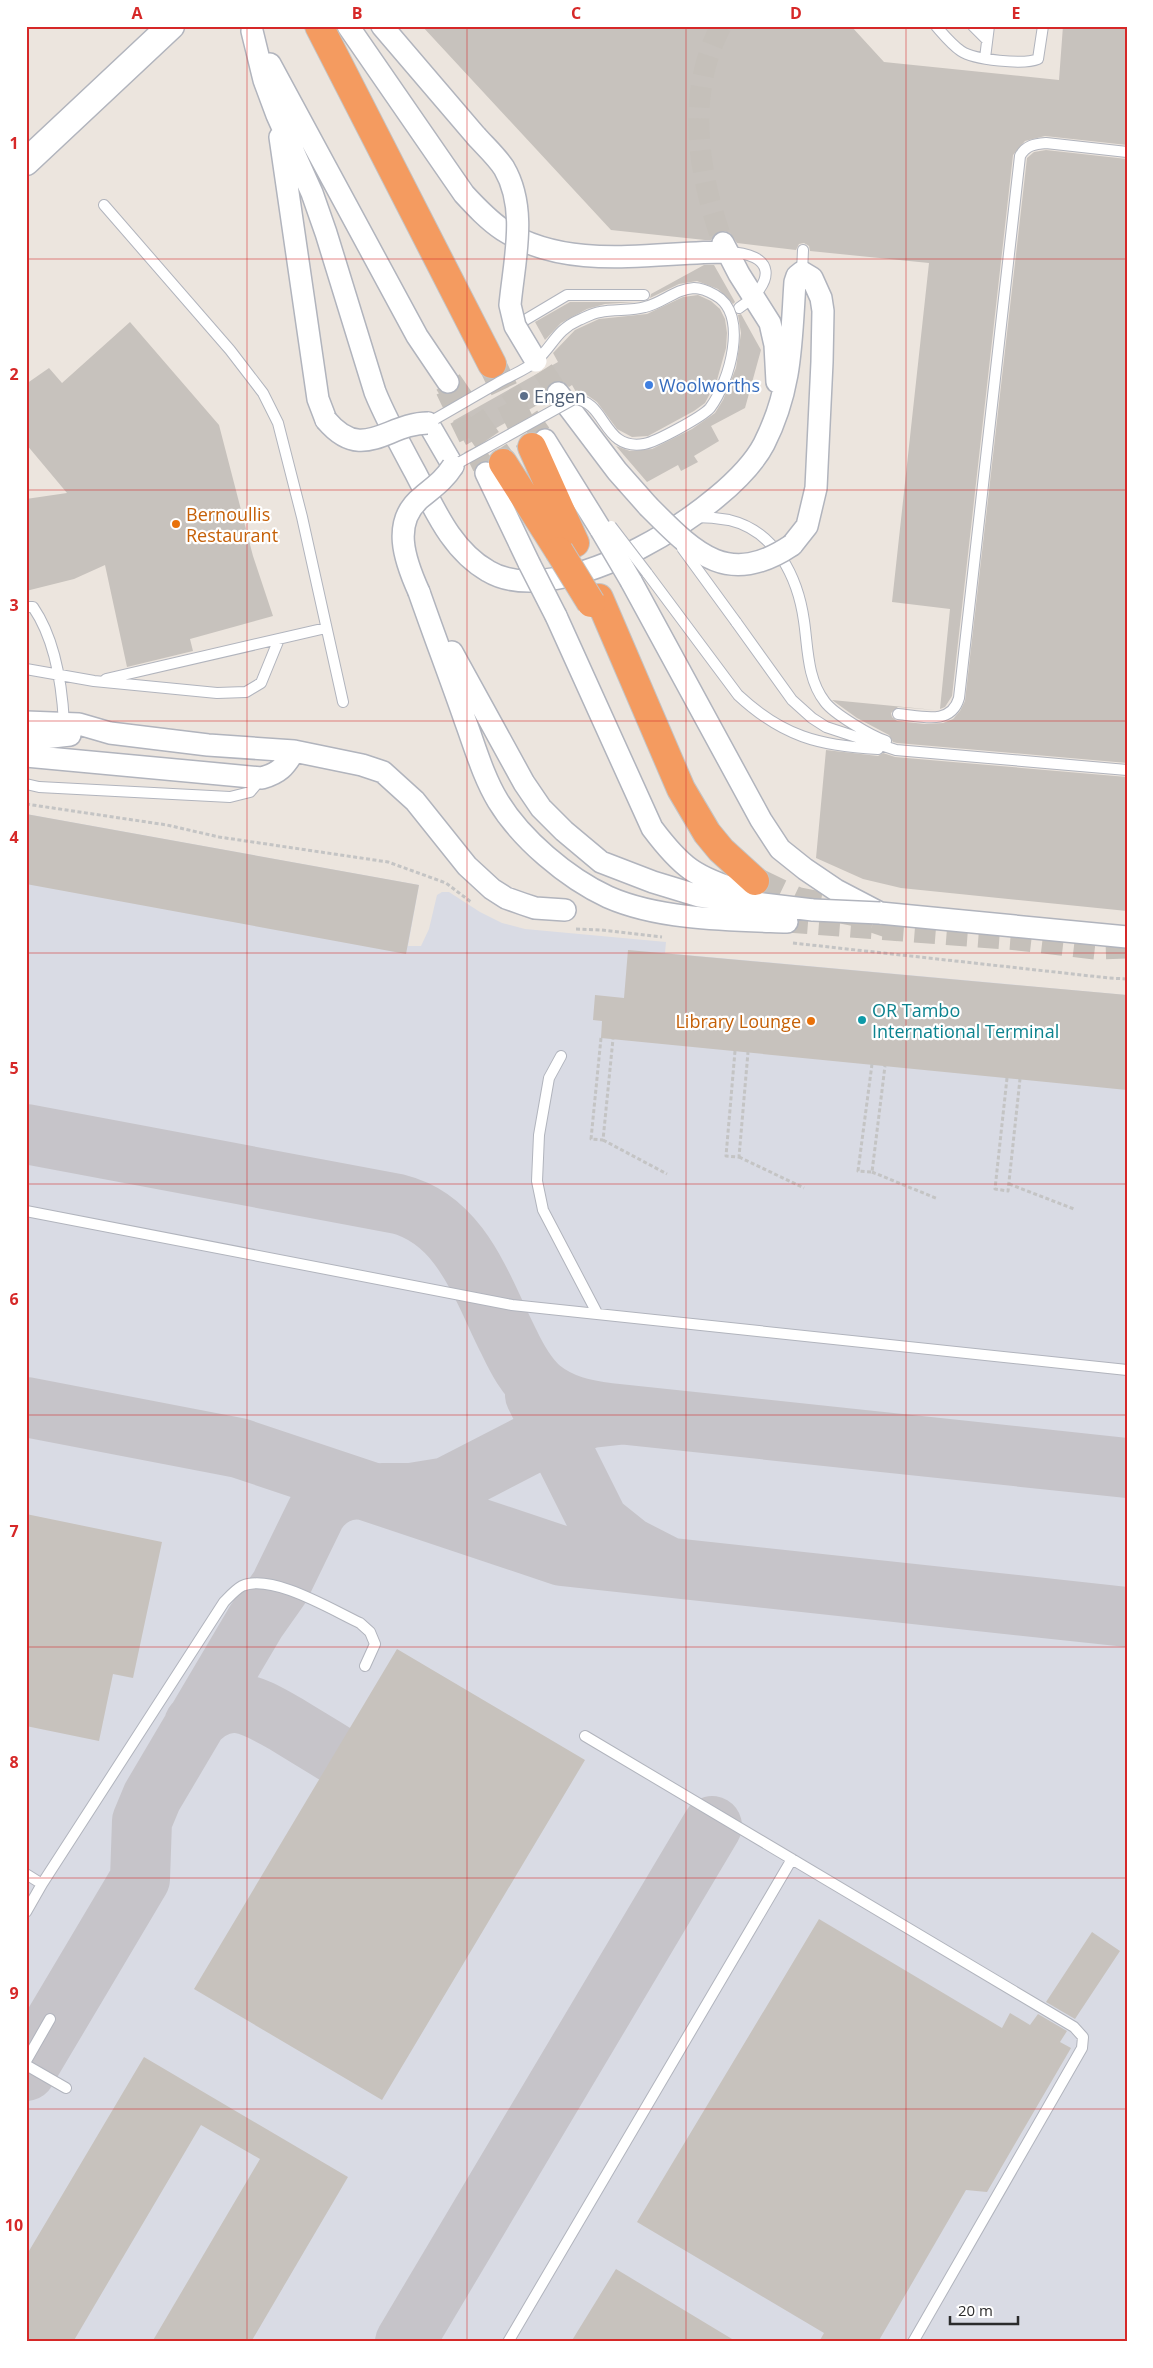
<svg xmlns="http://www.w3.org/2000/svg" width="1153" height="2368" viewBox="0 0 1153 2368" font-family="'Open Sans',sans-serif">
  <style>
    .airport { fill: #d9dbe4 }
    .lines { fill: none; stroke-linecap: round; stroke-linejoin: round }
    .taxiway { stroke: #c6c4c9; stroke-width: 60 }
    .building { fill: #c7c2bd }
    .minor-tunnel { stroke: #c5c0ba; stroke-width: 21; stroke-dasharray: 21 11; stroke-linecap: butt }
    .motorway-tunnel { stroke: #c5c0ba; stroke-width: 28; stroke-dasharray: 28 14; stroke-linecap: butt }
    .service-casing { stroke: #b1b4bd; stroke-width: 12 }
    .minor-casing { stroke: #b1b4bd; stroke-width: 24 }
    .tertiary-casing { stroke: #b1b4bd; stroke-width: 29 }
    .motorway-casing { stroke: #c4c4c4; stroke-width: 30 }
    .path { stroke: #c4c4c4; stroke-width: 3; stroke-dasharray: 4 2.5; stroke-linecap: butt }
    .service { stroke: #fff; stroke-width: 10 }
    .minor { stroke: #fff; stroke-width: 21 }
    .tertiary { stroke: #fff; stroke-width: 26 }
    .motorway { stroke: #f49b60; stroke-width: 28 }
    .service-bridge-casing { stroke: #b1b4bd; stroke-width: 12; stroke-linecap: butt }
    .minor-bridge-casing { stroke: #b1b4bd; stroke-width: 24; stroke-linecap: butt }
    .motorway-bridge-casing { stroke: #c4c4c4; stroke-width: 30; stroke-linecap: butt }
    .path-bridge { stroke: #c4c4c4; stroke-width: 3; stroke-dasharray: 4 2.5; stroke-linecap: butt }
    .service-bridge { stroke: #fff; stroke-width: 10 }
    .minor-bridge { stroke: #fff; stroke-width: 21 }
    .motorway-bridge { stroke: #f49b60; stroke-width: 28 }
    .grid { fill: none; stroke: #d62828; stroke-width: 1; stroke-opacity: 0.55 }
    .shop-dot { fill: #3f7fe0; stroke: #fff; stroke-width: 2 }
    .service-dot { fill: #5c6f8a; stroke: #fff; stroke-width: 2 }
    .food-dot { fill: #e8710a; stroke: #fff; stroke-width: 2 }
    .culture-dot { fill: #0f9aa8; stroke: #fff; stroke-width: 2 }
    .labels { text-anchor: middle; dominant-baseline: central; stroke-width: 4.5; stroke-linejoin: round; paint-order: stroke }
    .shop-label { font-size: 18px; fill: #366cbe; stroke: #fff; text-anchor: start }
    .service-label { font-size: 18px; fill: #4e5e75; stroke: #fff; text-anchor: start }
    .food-label { font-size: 18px; fill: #c56008; stroke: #fff; text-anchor: start }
    .culture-label { font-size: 18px; fill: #0d838f; stroke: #fff; text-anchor: start }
    .neatline { fill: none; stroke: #d62828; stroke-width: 2 }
    .grid-label { font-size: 16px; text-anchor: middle; font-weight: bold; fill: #d62828 }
  </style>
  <rect width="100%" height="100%" fill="#ece5de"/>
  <!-- airport -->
  <path class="airport" d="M 26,814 L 419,885 L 408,946 L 421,946 L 429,929 L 437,895 L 442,892 L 449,892 L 480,912 L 502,923 L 525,929 L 666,942 L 665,953 L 1127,995 L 1127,2342 L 26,2342 Z"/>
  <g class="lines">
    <!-- taxiway -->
    <path class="taxiway" d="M 26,1134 L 398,1204 C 462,1220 482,1289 509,1342 C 517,1359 526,1376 541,1389 C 561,1405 584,1410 609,1413 L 1127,1468
      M 535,1395 L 599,1523 L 629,1547 L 664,1565
      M 26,1407 L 239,1448 L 562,1556 L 1127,1617
      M 382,1493 L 410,1493 L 447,1487 L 563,1427 L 591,1418 L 618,1415
      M 194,1724 C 226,1689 251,1704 286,1724 C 302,1734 319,1744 335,1754
      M 26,2071 L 140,1879 L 142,1821 L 152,1797 L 256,1621 L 280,1587 L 316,1513 C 327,1496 345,1487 364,1490
      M 405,2342 L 712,1826"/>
  </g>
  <!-- building -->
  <path class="building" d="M 422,26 L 851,26 L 884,62 L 1059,80 L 1063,26 L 1127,26 L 1127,145 L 1045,136 L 1025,141 L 1013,155 L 952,696 L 945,707 L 940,709 L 950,609 L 892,602 L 929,263 L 810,251 L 809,246 L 804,243 L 799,244 L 796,250 L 737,243 L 730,233 L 724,231 L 717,232 L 711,240 L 705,240 L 611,230 Z
    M 1046,150 L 1127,159 L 1127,763 L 897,743 L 893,742 L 889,735 L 857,718 L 832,700 L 935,710 L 898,707 L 891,713 L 892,717 L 897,721 L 925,724 L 943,723 L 953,719 L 960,711 L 965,701 L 1027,158 L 1034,152 Z
    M 704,265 L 714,265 L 735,302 L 733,304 L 718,289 L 697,281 L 679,284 L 650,298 L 651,294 Z
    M 698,295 L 711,301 L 720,309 L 725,319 L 727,333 L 726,348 L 717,380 L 705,403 L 694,411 L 648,436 L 632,437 L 617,429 L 597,402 L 587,395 L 576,392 L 572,385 L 569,387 L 563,382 L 556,381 L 547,388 L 548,399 L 466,445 L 453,421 L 558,362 L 553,353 L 575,330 L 599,319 L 647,314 L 683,297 Z
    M 570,302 L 636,302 L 605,304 L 587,309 L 561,323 L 545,340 L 535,322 Z
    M 741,314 L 761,350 L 745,408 L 711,426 L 719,441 L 694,456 L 698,462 L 681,471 L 678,465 L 647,482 L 616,446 L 630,451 L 652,449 L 692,429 L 715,413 L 723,400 L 736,368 L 741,333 L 738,315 Z
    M 130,322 L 219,425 L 253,556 L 273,616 L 190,639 L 193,651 L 127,667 L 105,565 L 74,579 L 26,591 L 26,499 L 67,493 L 26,444 L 26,384 L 49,368 L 62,383 Z
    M 826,750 L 878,756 L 883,753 L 895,757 L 1127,777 L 1127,911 L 901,888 L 863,879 L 816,858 Z
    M 26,814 L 419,885 L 406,954 L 26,884 Z
    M 628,950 L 1127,995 L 1127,1090 L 601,1038 L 602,1021 L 593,1020 L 595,995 L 624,998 Z
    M 26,1514 L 162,1542 L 133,1678 L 113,1674 L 99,1741 L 26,1726 Z
    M 397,1649 L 585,1760 L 382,2100 L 194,1989 Z
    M 819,1919 L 1002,2028 L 1010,2013 L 1030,2025 L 1038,2014 L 1067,2031 L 1060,2042 L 1071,2048 L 987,2192 L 966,2190 L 878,2342 L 819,2342 L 824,2333 L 637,2222 Z
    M 1092,1932 L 1120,1951 L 1075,2019 L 1046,2002 Z
    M 144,2057 L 348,2177 L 251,2342 L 152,2342 L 260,2159 L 201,2125 L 73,2342 L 26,2342 L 26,2256 Z
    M 616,2269 L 737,2342 L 571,2342 Z"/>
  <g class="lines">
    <!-- minor-tunnel -->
    <path class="minor-tunnel" d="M 721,26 C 685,94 698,174 723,243
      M 492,364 L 545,440
      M 543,370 L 558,393
      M 446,390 L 486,473
      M 787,922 L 1018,940 L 1095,949 L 1127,948"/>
    <!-- motorway-tunnel -->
    <path class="motorway-tunnel" d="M 492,364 L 532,447
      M 448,382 L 503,463
      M 755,881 L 797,901 L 854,912 L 913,932"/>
    <defs>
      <path id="service" d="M 936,26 C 944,35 951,44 961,51 C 974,60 1024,65 1038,59 L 1043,26
        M 973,26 L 987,40
        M 985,58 L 989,26
        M 104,205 L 230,350 L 263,393 L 278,423 L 302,517 L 343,702
        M 726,252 C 777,253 776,283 739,308
        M 802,272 L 803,250
        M 515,326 L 567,295 L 644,295
        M 695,517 C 706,517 718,518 729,520 C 776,531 798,578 804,621 C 808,648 807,679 825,702 C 834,714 871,736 886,741
        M 647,573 L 738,695 C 782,736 819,746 878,749
        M 26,607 L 33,607 C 55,639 62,685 64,723
        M 736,622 L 792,700 L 812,718 L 826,727 L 896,750 L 1127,770
        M 26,669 L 94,681 L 217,693 L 246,692 L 261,683 L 279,639
        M 106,679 L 326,628
        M 898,714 C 921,716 951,726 959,698 L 1020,156 C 1026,145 1035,144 1046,143 L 1127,152
        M 26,784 L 39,787 L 230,797 L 250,792 L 261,779
        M 561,1056 L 549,1078 L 539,1135 L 537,1181 L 543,1210 L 597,1313
        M 26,1211 L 512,1305 L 1127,1370
        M 585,1736 L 1074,2027 L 1083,2037 L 1082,2048 L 913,2342
        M 26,1874 L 42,1884
        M 26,1912 L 42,1884 L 224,1602 C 230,1596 235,1590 242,1586 C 272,1573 332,1610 360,1623 L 370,1632 L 375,1644 L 365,1666
        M 26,2061 L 50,2019
        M 26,2065 L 66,2088
        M 508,2342 L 792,1859"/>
      <path id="minor" d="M 348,26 L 464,194 C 476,207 488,220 503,230 C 569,272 653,252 726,252
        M 382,26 L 476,136
        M 252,31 L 264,80 L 277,115 L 312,193 L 326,233 L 375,392 C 386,419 401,446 415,472 C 434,508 451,550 488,571 C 559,614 730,509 764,444 C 792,389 791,342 795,282 L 797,276 L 802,272 L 812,278 L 821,298 L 823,311 L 822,362 L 816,488 L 807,526 L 792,545
        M 270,64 L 417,336 L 448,382
        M 280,137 L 318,399 L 326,420
        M 723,243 L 739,274 L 770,323 L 775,345 L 777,382
        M 558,393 L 617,471 L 648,506
        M 428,423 L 453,466
        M 545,440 L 601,530
        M 486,473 L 529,563
        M 631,581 L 761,820 L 780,849 L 805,869 L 836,890 L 880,913 L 1127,937
        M 419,592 C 434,635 450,677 465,720 C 475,747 483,776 498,801 C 521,839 567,878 608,897 C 660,920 730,920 787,922
        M 556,616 L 652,828 C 682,868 695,877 743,892
        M 452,652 L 524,783 L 541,808 L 564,831 L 601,862 L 653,882 L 699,896 L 813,910
        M 26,722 L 79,724 L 110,733 L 208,745 L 294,751 L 362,765 L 383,772 L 415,801 L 467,866 L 492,889 L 506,898 L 523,904 L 535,908 L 565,910
        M 26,740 L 70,735
        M 26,756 L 262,778 C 279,773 285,767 294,751"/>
      <path id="tertiary" d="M 26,162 L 171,26"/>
      <path id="motorway" d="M 319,26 L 492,364
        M 532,447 L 575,543
        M 503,463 L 559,551
        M 599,598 L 681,789 L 707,833 L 721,850 L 755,881"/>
    </defs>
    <!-- service casing -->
    <use href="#service" class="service-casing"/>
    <!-- minor casing -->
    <use href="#minor" class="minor-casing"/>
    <!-- tertiary casing -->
    <use href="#tertiary" class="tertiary-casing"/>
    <!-- motorway casing -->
    <use href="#motorway" class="motorway-casing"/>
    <!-- path -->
    <path class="path" d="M 26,804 L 167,825 L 219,837 L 388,862 L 446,883 L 471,902
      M 576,929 L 601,930 L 662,937
      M 793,943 L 1109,978 L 1127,979
      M 603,1140 L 667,1174
      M 739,1157 L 804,1188
      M 872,1172 L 938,1199
      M 1009,1184 L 1074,1209"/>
    <!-- service -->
    <use href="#service" class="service"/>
    <!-- minor -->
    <use href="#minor" class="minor"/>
    <!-- tertiary -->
    <use href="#tertiary" class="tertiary"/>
    <!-- motorway -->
    <use href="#motorway" class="motorway"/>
    <defs>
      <path id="service-bridge" d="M 428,423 C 453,409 478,394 503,380 C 514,374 527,369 536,361 C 553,346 556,330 579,320 C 586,317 593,313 600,312 C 615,309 631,311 645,307 C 663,303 675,289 694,288 C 701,288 708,291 715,295 C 750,314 729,383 710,408 C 702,417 656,442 644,444 C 602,451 607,401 574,399 L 453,466
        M 611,526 L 647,573
        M 682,548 L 736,622"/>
      <path id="minor-bridge" d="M 476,136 C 485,146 497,157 504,168 C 528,209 514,261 510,305 L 515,326 L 536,361
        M 326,420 C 363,464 387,423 428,423
        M 648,506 C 694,552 727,589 792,545
        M 601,530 L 631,581
        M 529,563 L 556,616
        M 419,592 C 405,561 390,521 423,496 C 435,486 444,480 453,466
        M 813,910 L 880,913"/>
      <path id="motorway-bridge" d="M 559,551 L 591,603"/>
    </defs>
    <!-- service-bridge casing -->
    <use href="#service-bridge" class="service-bridge-casing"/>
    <!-- minor-bridge casing -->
    <use href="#minor-bridge" class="minor-bridge-casing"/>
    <!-- motorway-bridge casing -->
    <use href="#motorway-bridge" class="motorway-bridge-casing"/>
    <!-- path-bridge -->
    <path class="path-bridge" d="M 601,1038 L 591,1139 L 603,1140 L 613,1039
      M 735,1051 L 726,1156 L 739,1157 L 748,1052
      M 872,1064 L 858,1171 L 872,1172 L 885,1066
      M 1007,1078 L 995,1189 L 1008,1191 L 1020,1079"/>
    <!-- service-bridge -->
    <use href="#service-bridge" class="service-bridge"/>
    <!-- minor-bridge -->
    <use href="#minor-bridge" class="minor-bridge"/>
    <!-- motorway-bridge -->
    <use href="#motorway-bridge" class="motorway-bridge"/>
  </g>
  <!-- grid -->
  <path class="grid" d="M 247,26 L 247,2342M 467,26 L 467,2342M 686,26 L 686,2342M 906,26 L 906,2342M 26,259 L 1127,259M 26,490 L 1127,490M 26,721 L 1127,721M 26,953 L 1127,953M 26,1184 L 1127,1184M 26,1415 L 1127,1415M 26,1647 L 1127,1647M 26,1878 L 1127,1878M 26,2109 L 1127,2109"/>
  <!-- markers -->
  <circle class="shop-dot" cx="649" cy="385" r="5"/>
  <circle class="service-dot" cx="524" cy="396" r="5"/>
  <g class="food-dot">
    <circle cx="176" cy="524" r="5"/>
    <circle cx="811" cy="1021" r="5"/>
  </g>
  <circle class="culture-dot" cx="862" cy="1020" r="5"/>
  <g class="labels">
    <!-- shop labels -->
    <g class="shop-label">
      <text x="659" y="385">Woolworths</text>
    </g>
    <!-- service labels -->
    <g class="service-label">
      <text x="534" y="396">Engen</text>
    </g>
    <!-- food labels -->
    <g class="food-label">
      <text x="186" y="514">Bernoullis<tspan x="186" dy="21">Restaurant</tspan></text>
      <text x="801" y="1021" text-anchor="end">Library Lounge</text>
    </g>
    <!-- culture labels -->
    <g class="culture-label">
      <text x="872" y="1010">OR Tambo<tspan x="872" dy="21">International Terminal</tspan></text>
    </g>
  </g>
  <!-- border -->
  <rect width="1153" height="2368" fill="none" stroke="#ffffff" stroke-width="55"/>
  <!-- scale -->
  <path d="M950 2316v8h68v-8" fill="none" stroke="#2b2b2b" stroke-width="2.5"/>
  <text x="958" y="2316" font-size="15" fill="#2b2b2b" stroke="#ffffff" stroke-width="4" paint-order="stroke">20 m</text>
  <rect x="28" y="28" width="1098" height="2312" class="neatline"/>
  <g class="grid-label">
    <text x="137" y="19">A</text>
    <text x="357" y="19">B</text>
    <text x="576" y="19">C</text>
    <text x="796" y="19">D</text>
    <text x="1016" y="19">E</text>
    <text x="14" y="149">1</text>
    <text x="14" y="380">2</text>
    <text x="14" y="611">3</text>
    <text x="14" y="843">4</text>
    <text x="14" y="1074">5</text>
    <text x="14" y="1305">6</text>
    <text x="14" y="1537">7</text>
    <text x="14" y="1768">8</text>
    <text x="14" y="1999">9</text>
    <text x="14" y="2231">10</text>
  </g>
</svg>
